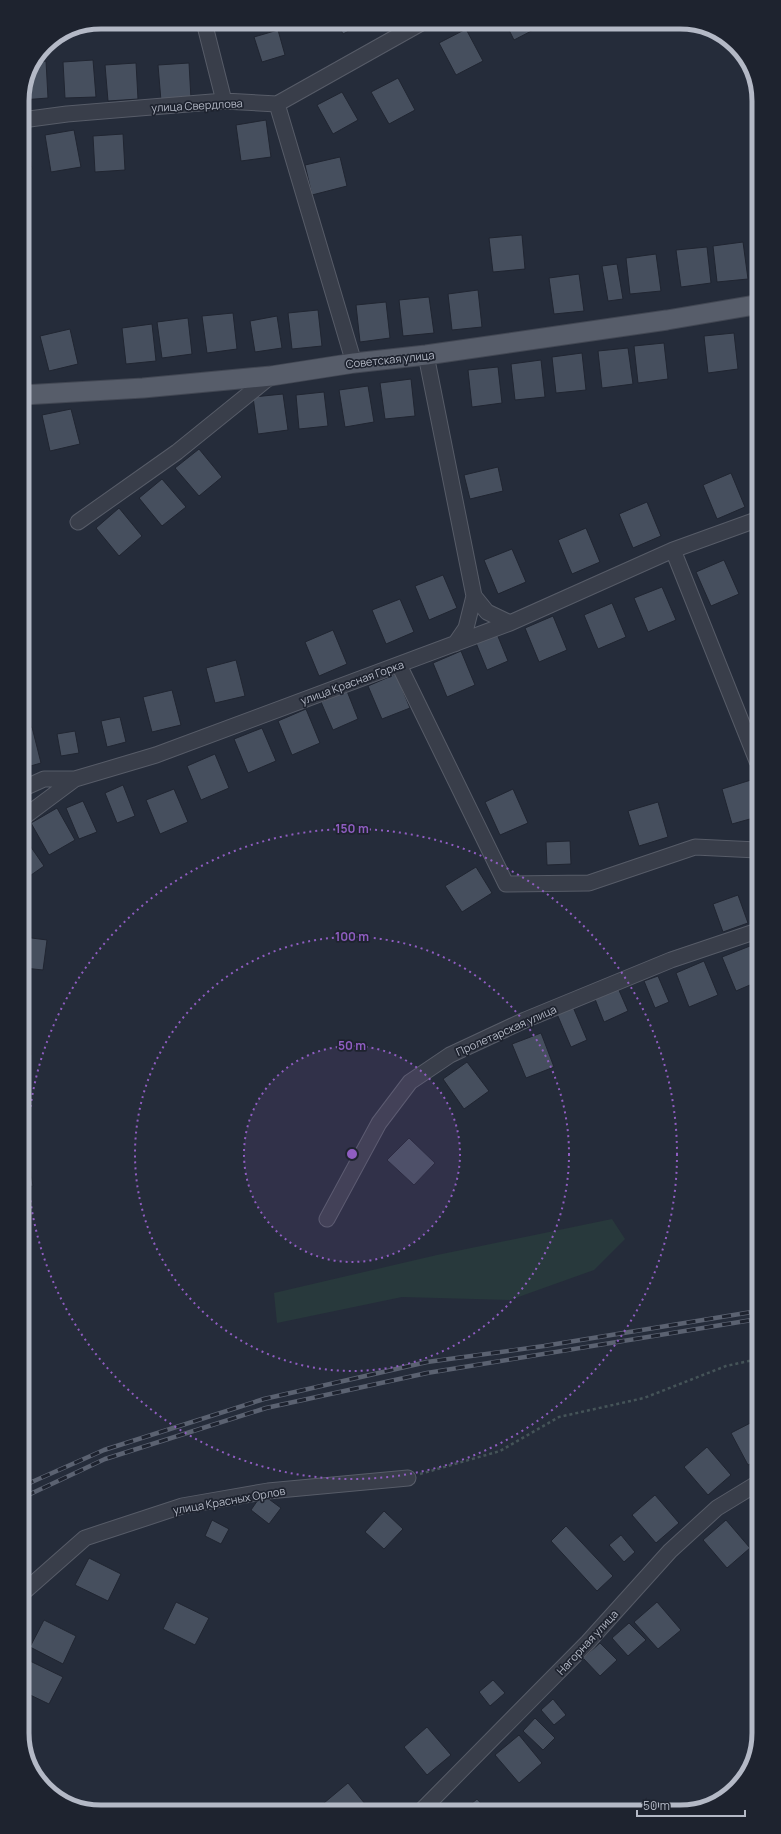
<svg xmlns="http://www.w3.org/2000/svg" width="781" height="1834" viewBox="0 0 781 1834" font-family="Manrope,sans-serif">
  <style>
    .green { fill: #28393c }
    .building { fill: #464f5e; stroke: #202531 }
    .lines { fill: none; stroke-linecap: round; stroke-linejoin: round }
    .minor-casing { stroke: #575c68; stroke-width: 17 }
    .major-casing { stroke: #424753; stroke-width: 21 }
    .path { stroke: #455458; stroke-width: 2.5; stroke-dasharray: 3 3; stroke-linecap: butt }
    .minor { stroke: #393e4a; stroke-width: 15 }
    .major { stroke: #575d6a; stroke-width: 19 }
    .rail-casing { stroke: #5b6271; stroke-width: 4.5 }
    .rail { stroke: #1e232f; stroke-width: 3; stroke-dasharray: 9; stroke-linecap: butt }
    .ring { fill: none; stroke: #8f5dc1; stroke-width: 2; stroke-dasharray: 2 4 }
    .labels { text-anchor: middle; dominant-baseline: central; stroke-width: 3.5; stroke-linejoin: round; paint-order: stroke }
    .street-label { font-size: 11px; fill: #b4b9c6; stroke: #1e232f }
    .rim { fill: none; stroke: #b4b9c6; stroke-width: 5 }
    .centre { fill: #8f5dc1; stroke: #1e232f; stroke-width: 2 }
    .ring-label { font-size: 12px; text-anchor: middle; font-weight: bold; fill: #8f5dc1; stroke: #1e232f; stroke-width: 3.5; stroke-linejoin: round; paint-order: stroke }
  </style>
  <rect width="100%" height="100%" fill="#252c3a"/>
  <!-- green -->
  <path class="green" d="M 612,1219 L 625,1239 L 594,1270 L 510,1300 L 402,1297 L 277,1323 L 274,1293 L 437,1255 Z"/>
  <!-- building -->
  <path class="building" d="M 337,22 L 366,22 L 343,34 Z
    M 505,22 L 539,22 L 541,26 L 514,40 Z
    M 466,29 L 483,61 L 456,75 L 439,43 Z
    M 278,30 L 285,55 L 262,62 L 254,37 Z
    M 93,60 L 96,97 L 65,98 L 63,62 Z
    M 46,61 L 48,98 L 22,100 L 28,71 L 34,62 Z
    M 136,63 L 138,99 L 108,101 L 105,65 Z
    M 189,63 L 191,99 L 161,101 L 158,65 Z
    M 398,78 L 415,110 L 389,124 L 371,92 Z
    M 342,92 L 358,120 L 333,134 L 317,105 Z
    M 266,120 L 271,157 L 241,161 L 236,125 Z
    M 74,130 L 81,167 L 51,172 L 45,135 Z
    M 22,133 L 25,133 L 32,169 L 22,170 Z
    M 123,134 L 125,170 L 95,172 L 93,136 Z
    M 340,157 L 347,186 L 312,195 L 305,165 Z
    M 522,235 L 525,269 L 493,272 L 489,238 Z
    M 743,242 L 748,279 L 717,282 L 713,246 Z
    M 707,247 L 711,283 L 681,287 L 676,250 Z
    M 656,254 L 661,291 L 630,294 L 626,258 Z
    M 617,264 L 623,299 L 608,301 L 602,266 Z
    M 579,274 L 584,311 L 554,314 L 549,278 Z
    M 478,290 L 482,327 L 452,330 L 448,294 Z
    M 429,297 L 434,333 L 403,336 L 399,300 Z
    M 386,302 L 390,338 L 360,342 L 356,305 Z
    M 318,310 L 322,346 L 292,349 L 288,313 Z
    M 233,313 L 237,349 L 207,353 L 202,316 Z
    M 277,316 L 282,348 L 255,352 L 250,321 Z
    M 188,318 L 192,354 L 162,358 L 157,322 Z
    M 152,324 L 156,361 L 126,364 L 122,328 Z
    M 70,329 L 78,364 L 49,371 L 40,336 Z
    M 751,330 L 755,330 L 756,367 L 755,367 Z
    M 734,333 L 738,369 L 708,373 L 704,336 Z
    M 664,343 L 668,379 L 638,383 L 634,346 Z
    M 628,348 L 633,384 L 602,388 L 598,351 Z
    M 582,353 L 586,390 L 556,393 L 552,357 Z
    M 541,360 L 545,397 L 515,400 L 511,364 Z
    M 498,367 L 502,403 L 472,407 L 468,370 Z
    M 411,379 L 415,416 L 385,419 L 380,383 Z
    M 368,386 L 374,422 L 345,427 L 339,390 Z
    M 324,392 L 328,426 L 299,429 L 296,395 Z
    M 283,394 L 288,430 L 258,434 L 253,397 Z
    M 71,409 L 80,444 L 50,451 L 42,415 Z
    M 199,449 L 222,477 L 199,496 L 175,468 Z
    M 498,467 L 503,491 L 470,499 L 464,475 Z
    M 731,473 L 745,507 L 717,519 L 703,485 Z
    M 162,479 L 186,507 L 162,526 L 139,498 Z
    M 647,502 L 661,536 L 633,548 L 619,514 Z
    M 119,508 L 142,536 L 119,556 L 96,528 Z
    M 586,528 L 600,562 L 572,574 L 558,540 Z
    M 512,549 L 526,582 L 498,594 L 484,560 Z
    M 724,560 L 739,594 L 711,606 L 696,572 Z
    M 443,575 L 457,608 L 429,620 L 415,586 Z
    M 662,587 L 676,620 L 648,632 L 634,598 Z
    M 400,599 L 414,632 L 386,644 L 372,610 Z
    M 612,603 L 626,637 L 598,649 L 584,615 Z
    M 553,616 L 567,650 L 539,662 L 525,628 Z
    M 333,630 L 347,664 L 319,676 L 305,642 Z
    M 497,634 L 508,661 L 487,670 L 476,643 Z
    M 461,651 L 475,685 L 447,697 L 433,663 Z
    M 236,660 L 245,696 L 215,703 L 206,668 Z
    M 396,674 L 410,708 L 382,719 L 368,686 Z
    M 172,690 L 181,725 L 152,732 L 143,697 Z
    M 347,691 L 358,719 L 333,730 L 321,702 Z
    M 306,709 L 320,743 L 292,755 L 278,721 Z
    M 120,717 L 126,742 L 107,747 L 101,721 Z
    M 32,727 L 41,763 L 27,767 L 24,754 L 24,729 Z
    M 262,728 L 276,761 L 248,773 L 234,739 Z
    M 75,731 L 79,753 L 61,756 L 57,734 Z
    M 215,754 L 229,788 L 201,800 L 187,766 Z
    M 751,780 L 757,799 L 757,817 L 732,824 L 722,789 Z
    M 123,785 L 135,816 L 117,823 L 105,793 Z
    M 174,789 L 188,822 L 160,834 L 146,800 Z
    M 513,789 L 528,823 L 500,835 L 485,802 Z
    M 83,801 L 97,832 L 79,839 L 66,808 Z
    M 658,802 L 668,837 L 639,846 L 628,811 Z
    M 57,808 L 75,840 L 49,855 L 31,823 Z
    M 24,837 L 44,866 L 24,880 Z
    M 570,841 L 571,864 L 547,865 L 546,842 Z
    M 476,867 L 492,893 L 462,912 L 445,886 Z
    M 738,895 L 748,923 L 723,932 L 713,904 Z
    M 24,937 L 47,940 L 43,970 L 24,968 Z
    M 750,946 L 757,963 L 757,982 L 736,991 L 722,957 Z
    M 704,961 L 718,995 L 689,1007 L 676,973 Z
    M 658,976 L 669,1002 L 655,1008 L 644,981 Z
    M 618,988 L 628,1011 L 604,1022 L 595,999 Z
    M 573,1007 L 587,1040 L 571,1047 L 557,1014 Z
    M 24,1024 L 30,1024 L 31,1055 L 24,1055 Z
    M 541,1033 L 554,1067 L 526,1078 L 512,1044 Z
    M 467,1062 L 489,1091 L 464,1109 L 443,1079 Z
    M 25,1087 L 27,1087 L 28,1118 L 25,1118 Z
    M 409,1138 L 435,1163 L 414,1185 L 387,1160 Z
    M 25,1156 L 28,1156 L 33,1186 L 25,1187 Z
    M 758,1419 L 758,1460 L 748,1465 L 731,1433 Z
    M 707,1447 L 731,1475 L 708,1495 L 684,1467 Z
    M 262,1494 L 281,1508 L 269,1524 L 251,1510 Z
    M 655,1495 L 679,1523 L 656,1543 L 632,1515 Z
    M 384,1511 L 403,1529 L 384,1549 L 365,1532 Z
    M 212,1520 L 229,1529 L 221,1544 L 205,1536 Z
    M 726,1520 L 750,1548 L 727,1568 L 703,1540 Z
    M 566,1526 L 613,1576 L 597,1591 L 551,1541 Z
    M 621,1535 L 635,1552 L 624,1562 L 609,1545 Z
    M 89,1558 L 121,1574 L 108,1601 L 75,1585 Z
    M 176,1602 L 209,1618 L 195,1645 L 163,1629 Z
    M 657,1602 L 681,1630 L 658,1649 L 634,1622 Z
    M 44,1620 L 76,1636 L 63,1664 L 30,1647 Z
    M 629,1623 L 646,1640 L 628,1656 L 612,1638 Z
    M 600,1643 L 617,1660 L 600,1676 L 583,1658 Z
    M 30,1661 L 63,1677 L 49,1704 L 26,1693 L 26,1669 Z
    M 493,1680 L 505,1693 L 490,1706 L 479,1692 Z
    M 553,1699 L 566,1715 L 554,1725 L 541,1710 Z
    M 535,1718 L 555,1738 L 543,1750 L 523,1731 Z
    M 427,1727 L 451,1755 L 427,1775 L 404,1747 Z
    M 519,1735 L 542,1763 L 519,1783 L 495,1755 Z
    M 348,1783 L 370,1810 L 331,1810 L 324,1803 Z
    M 477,1799 L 486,1809 L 465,1809 Z"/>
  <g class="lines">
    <defs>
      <path id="minor" d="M 204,22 L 224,101
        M 277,104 L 354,363
        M 22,120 L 67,114 L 224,101 L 277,104 L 423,22
        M 426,355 L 474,596 L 487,612 L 510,623
        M 78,522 L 177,452 L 271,376
        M 673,550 L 757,761
        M 455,644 L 466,628 L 474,596
        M 399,665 L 506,884 L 589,883 L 695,847 L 757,850
        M 24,788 L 44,779 L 75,779 L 156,755 L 510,623 L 673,550 L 756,520
        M 24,817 L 75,779
        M 327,1219 L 379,1123 L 410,1082 L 450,1055 L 525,1020 L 671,960 L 757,931
        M 26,1590 L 85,1538 L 182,1506 L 268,1491 L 408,1478
        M 422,1810 L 588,1642 L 670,1551 L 717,1508 L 758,1483"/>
      <path id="major" d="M 23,395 L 143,388 L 271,376 L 354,363 L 426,355 L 667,320 L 755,305"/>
    </defs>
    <!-- minor casing -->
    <use href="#minor" class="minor-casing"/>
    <!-- major casing -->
    <use href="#major" class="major-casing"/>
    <!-- path -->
    <path class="path" d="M 420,1474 L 500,1451 L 559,1417 L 644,1398 L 726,1366 L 758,1359"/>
    <!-- minor -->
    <use href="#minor" class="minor"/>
    <!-- major -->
    <use href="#major" class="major"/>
    <defs>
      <path id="rail" d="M 25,1485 L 104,1450 L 264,1399 L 427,1362 L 544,1346 L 758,1311
        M 26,1496 L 105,1459 L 266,1408 L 427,1373 L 758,1319"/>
    </defs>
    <!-- rail casing -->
    <use href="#rail" class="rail-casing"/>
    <!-- rail -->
    <use href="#rail" class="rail"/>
  </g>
  <!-- distance rings -->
  <circle cx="352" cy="1154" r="108" fill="#8f5dc1" fill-opacity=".12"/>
  <g class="ring">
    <circle cx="352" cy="1154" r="108"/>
    <circle cx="352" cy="1154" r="217"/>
    <circle cx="352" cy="1154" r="325"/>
  </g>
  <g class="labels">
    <!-- street labels -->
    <g class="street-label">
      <text transform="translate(197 105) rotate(-3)">улица Свердлова</text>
      <text transform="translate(390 359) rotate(-6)">Советская улица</text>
      <text transform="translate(352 682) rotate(-20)">улица Красная Горка</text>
      <text transform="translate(506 1030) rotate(-24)">Пролетарская улица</text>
      <text transform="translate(229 1500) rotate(-10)">улица Красных Орлов</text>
      <text transform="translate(587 1642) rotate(-47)">Нагорная улица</text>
    </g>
  </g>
  <!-- crop -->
  <path d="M0 0H781V1834H0ZM101 29H680A72 72 0 0 1 752 101V1733A72 72 0 0 1 680 1805H101A72 72 0 0 1 29 1733V101A72 72 0 0 1 101 29Z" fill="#1e232f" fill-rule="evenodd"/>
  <path class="rim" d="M101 29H680A72 72 0 0 1 752 101V1733A72 72 0 0 1 680 1805H101A72 72 0 0 1 29 1733V101A72 72 0 0 1 101 29Z"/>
  <circle cx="352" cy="1154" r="6" class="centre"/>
  <g class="ring-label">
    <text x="352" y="833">150 m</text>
    <text x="352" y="941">100 m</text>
    <text x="352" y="1050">50 m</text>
  </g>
  <!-- scale -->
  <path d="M637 1810v6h108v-6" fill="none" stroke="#b4b9c6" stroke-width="2"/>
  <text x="643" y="1810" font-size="12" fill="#b4b9c6" stroke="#1e232f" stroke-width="3" paint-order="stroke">50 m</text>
</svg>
